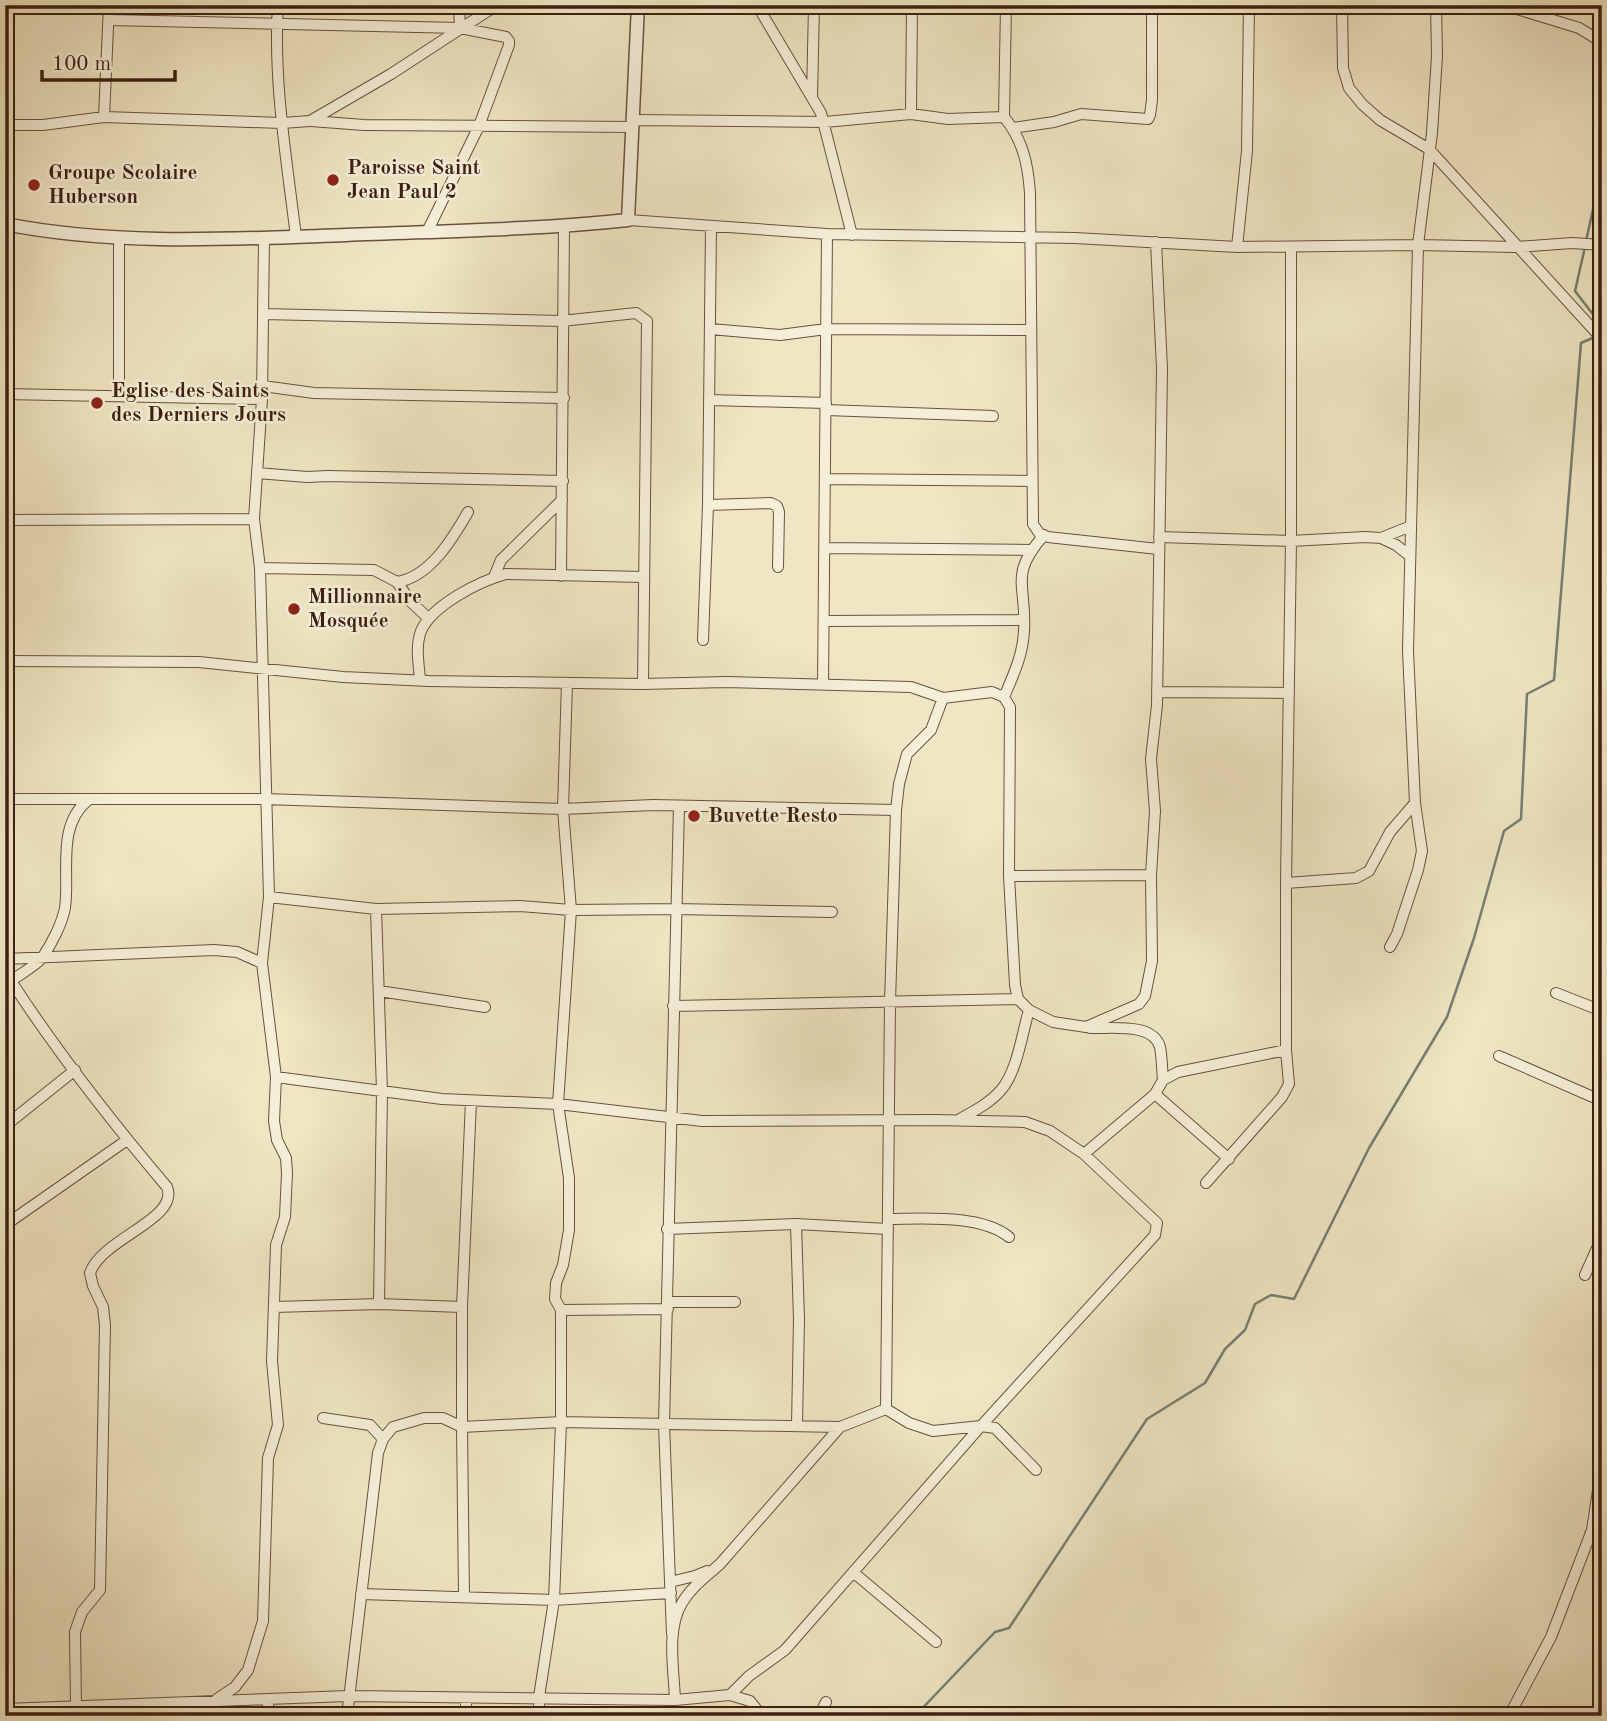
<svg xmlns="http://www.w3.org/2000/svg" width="1607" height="1721" viewBox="0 0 1607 1721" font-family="'Old Standard TT',serif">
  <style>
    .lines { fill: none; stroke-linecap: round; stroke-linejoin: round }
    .stream { stroke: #757f74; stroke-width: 2.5 }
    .minor-casing { stroke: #6a513e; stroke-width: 12 }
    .tertiary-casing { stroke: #6a513e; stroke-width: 15 }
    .minor { stroke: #f5efd8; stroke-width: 10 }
    .tertiary { stroke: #f5efd8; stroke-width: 12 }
    .poi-dot { fill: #8f2418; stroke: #f5efd8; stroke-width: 2.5 }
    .labels { text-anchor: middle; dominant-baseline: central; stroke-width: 5; stroke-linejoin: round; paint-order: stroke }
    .poi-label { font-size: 21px; font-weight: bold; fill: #3d1f11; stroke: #f5efd8; text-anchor: start }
  </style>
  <rect width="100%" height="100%" fill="#efe6c3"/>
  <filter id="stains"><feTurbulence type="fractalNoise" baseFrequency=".00286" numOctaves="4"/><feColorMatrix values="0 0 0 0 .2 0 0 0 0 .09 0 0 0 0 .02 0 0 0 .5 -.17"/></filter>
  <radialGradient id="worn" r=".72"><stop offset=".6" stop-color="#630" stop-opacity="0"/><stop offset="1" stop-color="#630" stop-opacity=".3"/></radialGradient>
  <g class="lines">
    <!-- stream -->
    <path class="stream" d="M 1586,241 L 1602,169
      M 1585,247 L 1575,291 L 1602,326
      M 915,1716 L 995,1632 L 1009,1628 L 1147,1419 L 1205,1383 L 1225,1349 L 1245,1330 L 1255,1304 L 1271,1295 L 1294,1299 L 1369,1148 L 1447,1017 L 1474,938 L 1504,831 L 1521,819 L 1527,694 L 1554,680 L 1581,343 L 1595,337"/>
    <defs>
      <path id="minor" d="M 278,5 C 273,82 287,161 296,237
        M 459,5 L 460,28
        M 757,5 L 821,113 L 852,235
        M 1006,5 L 1004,117 C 1023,140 1028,164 1030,193 L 1033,524 L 1039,533 L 1048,537 L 1158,549
        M 1342,5 L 1343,68 L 1349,88 L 1362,104 L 1380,120 L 1429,149 L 1602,339
        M 1504,5 L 1579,28 L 1602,42
        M 109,20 L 460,28 L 506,37 L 509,41 L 509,45 L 479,126 L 427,232
        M 812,97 L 814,5
        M 911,114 L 912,5
        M 104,117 L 109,5
        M 633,120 L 825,122 L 911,114 L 948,119 L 1004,117
        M 311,121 L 364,125 L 632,127
        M 5,125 L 43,125 L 104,117 L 282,123 L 310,121 L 391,74 L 497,5
        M 1013,128 L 1054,122 L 1081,114 L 1148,119 L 1150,115 L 1152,100 L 1152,5
        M 628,220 L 827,234 L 1075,238 L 1237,247 L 1418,245 L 1516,247 L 1572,243 L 1602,245
        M 119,238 L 119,395
        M 264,238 L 262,399 L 254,519 L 260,568 L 269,897 L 262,963 L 276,1077 L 442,1099 L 558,1104 L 702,1121 L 935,1120 L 1025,1122 L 1050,1131 L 1084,1154 L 1157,1223 L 1155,1235 L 981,1426 L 785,1650 L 749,1676 L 730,1695
        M 1237,247 L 1247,151 L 1249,5
        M 263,314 L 562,321 L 636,313 L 647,321 L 643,684
        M 710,329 L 780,335 L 826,329 L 1031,330
        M 263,386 L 314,393 L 564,398
        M 5,394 L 262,399
        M 709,400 L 826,403
        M 826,410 L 993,416
        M 257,473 L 307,477 L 328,476 L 563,481
        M 825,479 L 1032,481
        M 708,505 L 771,503 L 777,506 L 779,512 L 778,567
        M 5,520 L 254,519
        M 1159,537 L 1291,541 L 1365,537 L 1381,538 L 1396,545 L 1410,556
        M 1381,538 L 1411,526
        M 825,548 L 1031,550
        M 260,568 L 374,570 L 397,582 L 411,602 L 428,618
        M 561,576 L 564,227
        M 494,577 L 501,560 L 562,500
        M 397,582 C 430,577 453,538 468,512
        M 824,621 L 1024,620
        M 703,640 L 708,505 L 711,226
        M 5,661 L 199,662 L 343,677 L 429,681 L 643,684 L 726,682 L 911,687 L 943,698
        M 420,680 C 419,664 415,647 421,631 C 432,605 480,581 506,574 L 644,577
        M 823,685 L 827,234
        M 1157,692 L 1289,693
        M 1004,697 C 1013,676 1023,655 1024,631 C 1027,584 1008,576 1044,535
        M 5,799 L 265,799 L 563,809 L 653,805 L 896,810
        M 1009,876 L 1151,875
        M 1286,883 L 1356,878 L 1369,871 L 1390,832 L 1415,803
        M 269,897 L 376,909 L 520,906 L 571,910 L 677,909 L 832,912
        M 376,909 L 382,1091 L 379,1304
        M 1390,947 L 1397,934 L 1418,870 L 1422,851 L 1415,803 L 1408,651 L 1418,245 L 1432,133 L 1437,56 L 1436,5
        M 5,959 L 214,950 L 237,952 L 262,963
        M 379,991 L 485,1007
        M 1556,993 L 1602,1011
        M 673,1006 L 1018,999
        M 1090,1028 C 1110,1029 1153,1022 1160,1047 C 1162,1057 1162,1070 1163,1080
        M 1499,1056 L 1602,1101
        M 1155,1094 L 1229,1159
        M 960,1119 C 974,1111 990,1103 1001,1090 C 1017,1072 1022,1034 1029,1010
        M 5,1126 L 75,1070
        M 1084,1154 L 1155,1094 L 1163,1080 L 1178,1072 L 1286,1050
        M 1206,1183 L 1282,1097 L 1289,1084 L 1286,1050 L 1286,883 L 1291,541 L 1291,247
        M 888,1219 C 923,1219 981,1214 1009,1237
        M 8,1223 L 127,1140
        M 796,1224 L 799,1319 L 797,1425
        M 667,1229 L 796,1224 L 888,1229
        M 1585,1275 L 1602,1237
        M 668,1302 L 735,1302
        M 274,1307 L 379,1304 L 462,1307
        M 561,1310 L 668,1309
        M 886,1409 L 890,1002 L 896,810 L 899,784 L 907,754 L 931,730 L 943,698 L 992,692 L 1004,697 L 1010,707 L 1009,876 L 1015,985 L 1018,999 L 1029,1010 L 1053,1022 L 1086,1027 L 1139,1004 L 1145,996 L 1152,961 L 1151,875 L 1155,811 L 1151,759 L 1157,705 L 1162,368 L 1156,242
        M 886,1409 L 909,1423 L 933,1431 L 981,1426 L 995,1428 L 1036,1470
        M 323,1418 L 370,1425 L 383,1439
        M 853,1572 L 936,1642
        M 670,1582 L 695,1576 L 707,1571
        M 361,1594 L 554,1600 L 671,1593
        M 464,1595 L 462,1427 L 561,1422 L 840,1427 L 886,1409
        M 672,1634 L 664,1424 L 679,806
        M 217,1699 L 235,1687 L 248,1670 L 263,1621 L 268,1458 L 278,1425 L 272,1361 L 276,1245 L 285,1217 L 287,1173 L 286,1158 L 277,1140 L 274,1121 L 276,1077
        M 675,1700 C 674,1670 666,1630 682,1603 C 691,1587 707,1576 720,1564 L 840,1427
        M 76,1706 L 75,1632 L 82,1612 L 100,1590 L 105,1325 L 103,1307 L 93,1286 L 90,1273 C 102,1238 180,1219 167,1187 C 111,1121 58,1053 11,981 C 20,974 34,967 42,958 C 51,945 62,924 65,908 C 70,873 56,826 88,800
        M 5,1709 L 348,1696 L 675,1700 L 730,1695 L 750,1701 L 762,1716
        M 268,1716 L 268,1700
        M 347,1716 L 378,1453 L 383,1439 L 393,1427 L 424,1418 L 443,1418 L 462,1427 L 462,1307 L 471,1101
        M 466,1716 L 466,1699
        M 539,1716 L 539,1697 L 554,1600 L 561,1422 L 561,1310 L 555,1299 L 556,1283 L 563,1265 L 569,1230 L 569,1178 L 558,1104 L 571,910 L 563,809 L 567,683
        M 819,1716 L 826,1702
        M 1509,1716 L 1551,1637 L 1592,1530 L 1602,1464"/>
      <path id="tertiary" d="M 5,224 C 117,246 233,239 346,235 C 440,231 534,230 628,220 L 638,5"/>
    </defs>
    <!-- minor casing -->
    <use href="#minor" class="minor-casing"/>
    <!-- tertiary casing -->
    <use href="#tertiary" class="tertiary-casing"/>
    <!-- minor -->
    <use href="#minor" class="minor"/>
    <!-- tertiary -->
    <use href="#tertiary" class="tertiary"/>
  </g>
  <!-- markers -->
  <g class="poi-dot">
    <circle cx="333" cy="180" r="7"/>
    <circle cx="34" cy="185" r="7"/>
    <circle cx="97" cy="403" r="7"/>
    <circle cx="294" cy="609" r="7"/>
    <circle cx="694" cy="816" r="7"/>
  </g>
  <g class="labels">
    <!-- poi labels -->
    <g class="poi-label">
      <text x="347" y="168">Paroisse Saint<tspan x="347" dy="24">Jean Paul 2</tspan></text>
      <text x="48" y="173">Groupe Scolaire<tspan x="48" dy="24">Huberson</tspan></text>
      <text x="111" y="391">Eglise des Saints<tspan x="111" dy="24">des Derniers Jours</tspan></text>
      <text x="308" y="597">Millionnaire<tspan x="308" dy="24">Mosquée</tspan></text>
      <text x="708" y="816">Buvette Resto</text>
    </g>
  </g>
  <!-- margin -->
  <rect width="1607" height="1721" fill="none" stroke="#efe6c3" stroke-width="28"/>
  <rect x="7" y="7" width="1593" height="1707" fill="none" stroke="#3d1f11" stroke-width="3.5"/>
  <rect x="14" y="14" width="1579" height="1693" fill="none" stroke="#3d1f11" stroke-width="2"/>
  <!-- scale -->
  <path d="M42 70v10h133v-10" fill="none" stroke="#3d1f11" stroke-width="3.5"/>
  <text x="52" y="70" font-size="21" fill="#3d1f11" stroke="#f5efd8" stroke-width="5" paint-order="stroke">100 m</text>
  <rect width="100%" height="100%" filter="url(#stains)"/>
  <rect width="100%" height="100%" fill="url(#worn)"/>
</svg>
